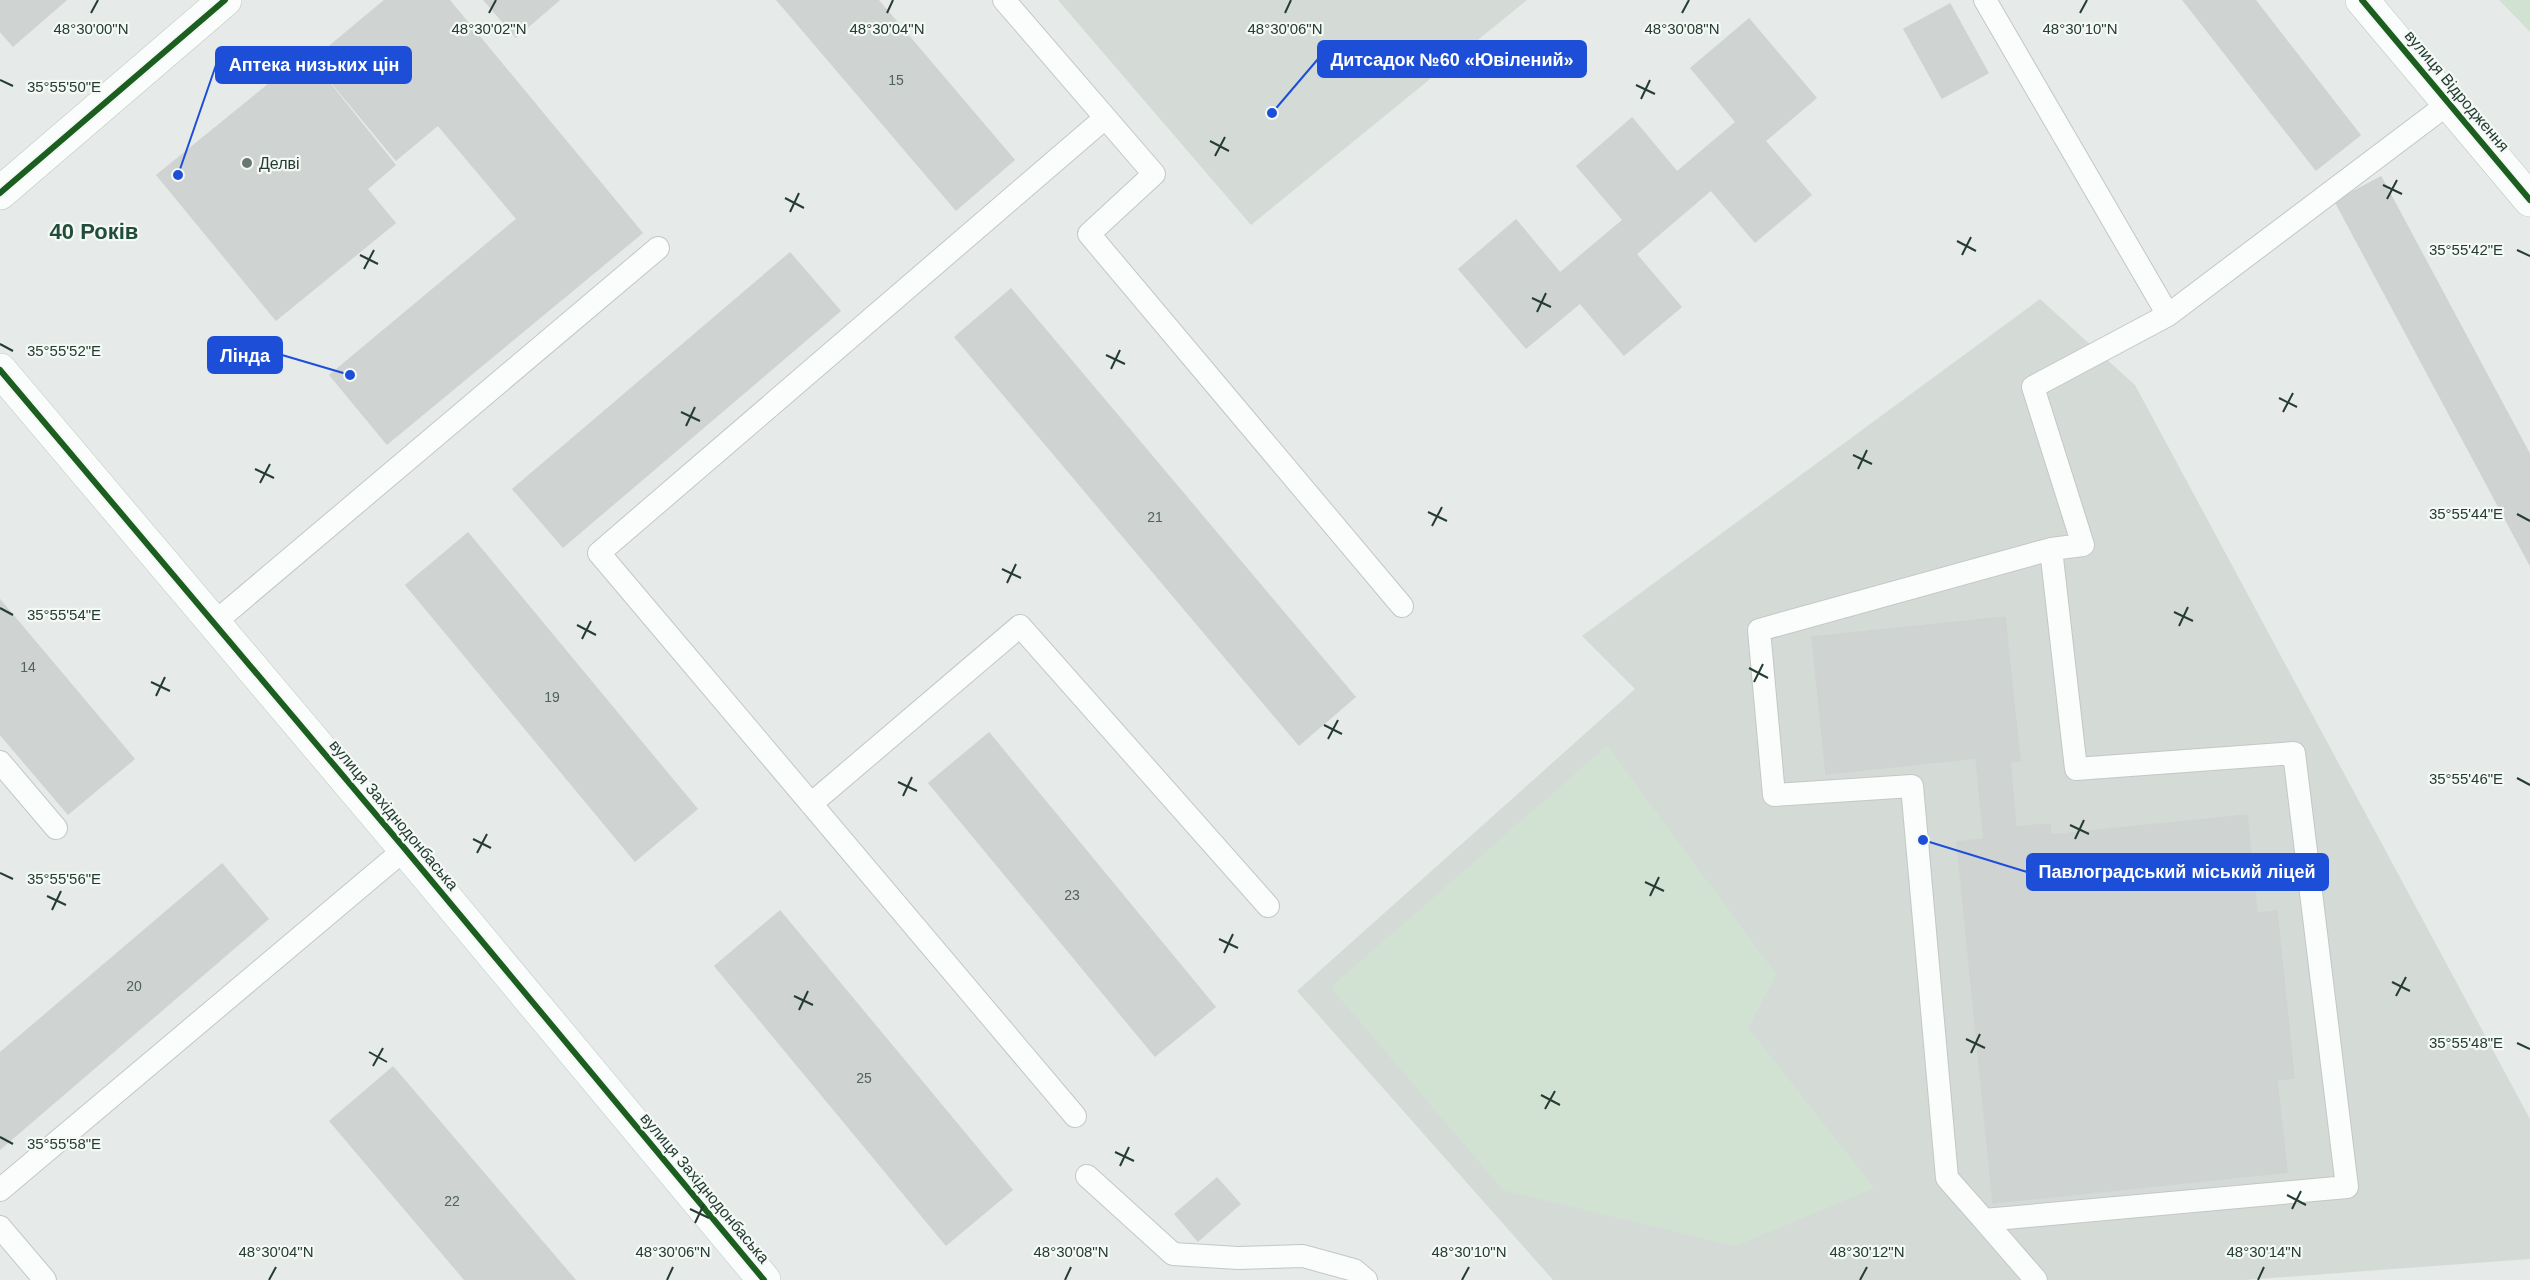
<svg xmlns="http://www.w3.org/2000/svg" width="2530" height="1280" viewBox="0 0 2530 1280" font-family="Helvetica,sans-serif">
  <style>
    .built { fill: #d4dbd7 }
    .green { fill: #d1e2d3 }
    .building { fill: #cfd3d1; stroke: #cfd3d1; stroke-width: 1.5 }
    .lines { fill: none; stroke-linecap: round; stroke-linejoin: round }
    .lane-casing { stroke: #c3c7c5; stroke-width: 24 }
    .street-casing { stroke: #c3c7c5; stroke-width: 34 }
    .lane { stroke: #fbfcfc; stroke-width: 22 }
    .street { stroke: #fbfcfc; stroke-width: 33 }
    .cycleway-casing { stroke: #f4f9f6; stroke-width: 10 }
    .cycleway { stroke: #1b5e20; stroke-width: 6 }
    .ticks { fill: none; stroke: #253c32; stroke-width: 2 }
    .poi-dot { fill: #697972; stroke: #f4f9f6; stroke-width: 2 }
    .labels { text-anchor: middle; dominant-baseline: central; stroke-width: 4.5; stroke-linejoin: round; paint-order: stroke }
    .number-label { font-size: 14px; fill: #50625a }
    .street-label { font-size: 16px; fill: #253c32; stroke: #f4f9f6 }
    .poi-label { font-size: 16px; fill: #253c32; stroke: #f4f9f6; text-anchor: start }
    .district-label { font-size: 22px; font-weight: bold; fill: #224d3b; stroke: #f4f9f6 }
    .ticks-label { font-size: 15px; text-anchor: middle; fill: #253c32; stroke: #f4f9f6; stroke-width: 4.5; stroke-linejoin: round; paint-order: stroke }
    .leader { fill: none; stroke: #1d4ed8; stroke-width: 2 }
    .callout-dot { fill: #1d4ed8; stroke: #f4f9f6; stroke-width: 2 }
    .callout { fill: #1d4ed8; stroke: #1d4ed8; stroke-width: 2 }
    .callout-label { font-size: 18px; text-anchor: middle; font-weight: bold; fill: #fff }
  </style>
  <rect width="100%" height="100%" fill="#e6eae8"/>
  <!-- built -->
  <path class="built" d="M 1058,0 L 1527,0 L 1251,225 Z
    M 2040,299 L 2135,385 L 2530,1119 L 2530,1259 L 2244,1280 L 1553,1280 L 1297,991 L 1635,689 L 1582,636 Z"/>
  <!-- green -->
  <path class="green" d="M 2499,0 L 2530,0 L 2530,32 Z
    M 1607,746 L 1776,974 L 1748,1028 L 1874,1188 L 1735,1246 L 1503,1190 L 1331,987 Z"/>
  <!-- building -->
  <path class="building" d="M 0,0 L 66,0 L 13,46 L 0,31 Z
    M 385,0 L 449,0 L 642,233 L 387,444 L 330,375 L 517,219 L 438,125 L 396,160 L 313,60 Z
    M 484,0 L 559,0 L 516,37 Z
    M 777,0 L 878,0 L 1014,160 L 956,210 Z
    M 2183,0 L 2255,0 L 2360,135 L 2316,170 Z
    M 1950,4 L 1988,73 L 1942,98 L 1904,29 Z
    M 1749,19 L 1816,98 L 1765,141 L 1811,195 L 1755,242 L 1711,190 L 1636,254 L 1681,307 L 1624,355 L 1580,303 L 1526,348 L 1459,269 L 1516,220 L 1560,273 L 1623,220 L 1577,166 L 1632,118 L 1677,172 L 1736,122 L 1691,68 Z
    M 306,54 L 395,165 L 367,189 L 395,223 L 276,320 L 157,175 Z
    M 2381,177 L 2530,455 L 2530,565 L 2335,201 Z
    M 790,253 L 840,311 L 563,547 L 513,489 Z
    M 1011,289 L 1355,697 L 1299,745 L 955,337 Z
    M 468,533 L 697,809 L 635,861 L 406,585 Z
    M 0,600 L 134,759 L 68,814 L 0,734 Z
    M 2005,617 L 2020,761 L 2010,762 L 2016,827 L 2050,824 L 2051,835 L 2247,815 L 2257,913 L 2277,911 L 2294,1078 L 2277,1080 L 2287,1172 L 1993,1203 L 1957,842 L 1984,839 L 1976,758 L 1826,774 L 1812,637 Z
    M 989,733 L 1215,1007 L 1155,1056 L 929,783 Z
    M 222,864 L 268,919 L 0,1149 L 0,1053 Z
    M 780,911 L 1012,1190 L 946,1245 L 715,966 Z
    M 393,1067 L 575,1280 L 465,1280 L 330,1121 Z
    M 1217,1178 L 1240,1204 L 1198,1241 L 1175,1214 Z"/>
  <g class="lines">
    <defs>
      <path id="lane" d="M 1004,0 L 1154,174 L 1089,234 L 1402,606
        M 1985,0 L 2168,315
        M 2051,549 L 2076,769 L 2294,753 L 2347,1187 L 1984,1220 L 1947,1178 L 1912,786 L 1774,795 L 1759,630 L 2051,549 L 2083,545 L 2033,387 L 2168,315 L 2449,103
        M 214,623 L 658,248
        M 0,762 L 56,828
        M 811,804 L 1020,626 L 1268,906
        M 1075,1116 L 599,553 L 1105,118
        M 1087,1176 L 1173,1254 L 1238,1258 L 1303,1256 L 1354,1270 L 1366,1280
        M 0,1190 L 405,849
        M 1984,1220 L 2036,1280
        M 0,1227 L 45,1280"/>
      <path id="street" d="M 2362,0 L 2530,200
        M 0,193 L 225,0
        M 0,370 L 405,849 L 764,1280"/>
    </defs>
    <!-- lane casing -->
    <use href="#lane" class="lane-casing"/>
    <!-- street casing -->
    <use href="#street" class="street-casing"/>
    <!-- lane -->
    <use href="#lane" class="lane"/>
    <!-- street -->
    <use href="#street" class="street"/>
    <defs>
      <path id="cycleway" d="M 2362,0 L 2530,200
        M 0,193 L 225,0
        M 0,370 L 405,849 L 764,1280"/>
    </defs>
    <!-- cycleway casing -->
    <use href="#cycleway" class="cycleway-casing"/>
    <!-- cycleway -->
    <use href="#cycleway" class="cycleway"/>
  </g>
  <!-- ticks -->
  <path class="ticks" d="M 91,13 L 98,0M 489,13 L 496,0M 887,13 L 893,0M 1285,13 L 1291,0M 1682,13 L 1689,0M 2080,13 L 2087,0M 0,80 L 13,86M 1636,85 L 1655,94M 1641,99 L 1650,80M 1210,141 L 1229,151M 1215,156 L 1225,137M 2383,185 L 2402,194M 785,198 L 804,208M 2387,199 L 2397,180M 790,212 L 799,193M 1957,241 L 1976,251M 2517,250 L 2530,256M 360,255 L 378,264M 1962,255 L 1971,237M 364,269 L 374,250M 1532,298 L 1551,307M 1537,312 L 1546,293M 0,344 L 13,351M 1106,355 L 1125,364M 1111,369 L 1120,350M 2279,398 L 2297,407M 681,412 L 700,421M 2283,412 L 2293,393M 686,426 L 695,407M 1853,455 L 1872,464M 255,469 L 274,478M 1858,469 L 1867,450M 260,483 L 270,464M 1428,512 L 1447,521M 2517,514 L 2530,521M 1432,526 L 1442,507M 1002,569 L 1021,578M 1007,583 L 1016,564M 0,608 L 13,615M 2174,612 L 2193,621M 577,625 L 596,635M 2179,626 L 2188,607M 582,639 L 591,621M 1749,668 L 1768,678M 151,682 L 170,691M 1754,682 L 1763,664M 156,696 L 165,677M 1324,725 L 1342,734M 1328,739 L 1338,720M 2517,778 L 2530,785M 898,782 L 917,791M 903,796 L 912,777M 2070,825 L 2089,834M 473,839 L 491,848M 2075,839 L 2084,820M 477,853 L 487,834M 0,873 L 13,879M 1645,882 L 1664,891M 47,896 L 66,905M 1650,896 L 1659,877M 52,910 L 61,891M 1219,939 L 1238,948M 1224,953 L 1233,934M 2392,982 L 2410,991M 794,996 L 813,1005M 2396,996 L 2406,977M 799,1010 L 808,991M 1966,1039 L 1985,1048M 2517,1043 L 2530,1049M 369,1052 L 387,1062M 1971,1053 L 1980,1034M 373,1066 L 383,1048M 1541,1095 L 1560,1105M 1545,1109 L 1555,1091M 0,1137 L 13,1144M 1115,1152 L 1134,1161M 1120,1166 L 1129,1147M 2287,1195 L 2306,1205M 690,1209 L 709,1218M 2292,1209 L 2301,1191M 695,1223 L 704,1204M 269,1280 L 276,1267M 667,1280 L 673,1267M 1065,1280 L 1071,1267M 1462,1280 L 1469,1267M 1860,1280 L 1867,1267M 2258,1280 L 2264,1267"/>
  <!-- markers -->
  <circle class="poi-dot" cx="247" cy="163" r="6"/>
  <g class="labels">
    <!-- number labels -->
    <g class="number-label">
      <text x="896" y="80">15</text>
      <text x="1155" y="517">21</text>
      <text x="28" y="667">14</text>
      <text x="552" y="697">19</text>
      <text x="1072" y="895">23</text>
      <text x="134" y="986">20</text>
      <text x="864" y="1078">25</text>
      <text x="452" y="1201">22</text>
    </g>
    <!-- street labels -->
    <g class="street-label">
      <text transform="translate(2457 91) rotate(50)">вулиця Відродження</text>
      <text transform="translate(394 815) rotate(50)">вулиця Західнодонбаська</text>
      <text transform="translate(705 1188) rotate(50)">вулиця Західнодонбаська</text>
    </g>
    <!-- poi labels -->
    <g class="poi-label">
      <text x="259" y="163">Делві</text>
    </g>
    <!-- district labels -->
    <g class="district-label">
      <text x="94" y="231">40 Років</text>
    </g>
  </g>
  <g class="ticks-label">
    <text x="91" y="34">48°30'00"N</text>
    <text x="489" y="34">48°30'02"N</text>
    <text x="887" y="34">48°30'04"N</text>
    <text x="1285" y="34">48°30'06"N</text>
    <text x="1682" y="34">48°30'08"N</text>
    <text x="2080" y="34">48°30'10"N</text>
    <text x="64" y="92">35°55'50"E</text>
    <text x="2466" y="255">35°55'42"E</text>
    <text x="64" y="356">35°55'52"E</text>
    <text x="2466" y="519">35°55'44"E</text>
    <text x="64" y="620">35°55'54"E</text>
    <text x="2466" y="784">35°55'46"E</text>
    <text x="64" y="884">35°55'56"E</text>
    <text x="2466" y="1048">35°55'48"E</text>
    <text x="64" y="1149">35°55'58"E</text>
    <text x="276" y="1257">48°30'04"N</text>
    <text x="673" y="1257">48°30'06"N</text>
    <text x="1071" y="1257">48°30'08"N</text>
    <text x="1469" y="1257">48°30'10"N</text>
    <text x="1867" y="1257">48°30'12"N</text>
    <text x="2264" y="1257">48°30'14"N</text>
  </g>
  <!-- callouts -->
  <path class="leader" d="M1272 113L1318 59M178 175L216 65M350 375L282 355M1923 840L2027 872"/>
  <g class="callout-dot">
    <circle cx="1272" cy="113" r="6"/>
    <circle cx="178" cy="175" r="6"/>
    <circle cx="350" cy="375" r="6"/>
    <circle cx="1923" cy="840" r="6"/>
  </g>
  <g class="callout">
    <rect x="1318" y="41" width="268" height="36" rx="6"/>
    <rect x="216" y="47" width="195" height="36" rx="6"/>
    <rect x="208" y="337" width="74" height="36" rx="6"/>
    <rect x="2027" y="854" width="301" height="36" rx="6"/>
  </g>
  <g class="callout-label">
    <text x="1452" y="66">Дитсадок №60 «Ювілений»</text>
    <text x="314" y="71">Аптека низьких цін</text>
    <text x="245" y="362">Лінда</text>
    <text x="2177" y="878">Павлоградський міський ліцей</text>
  </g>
</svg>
